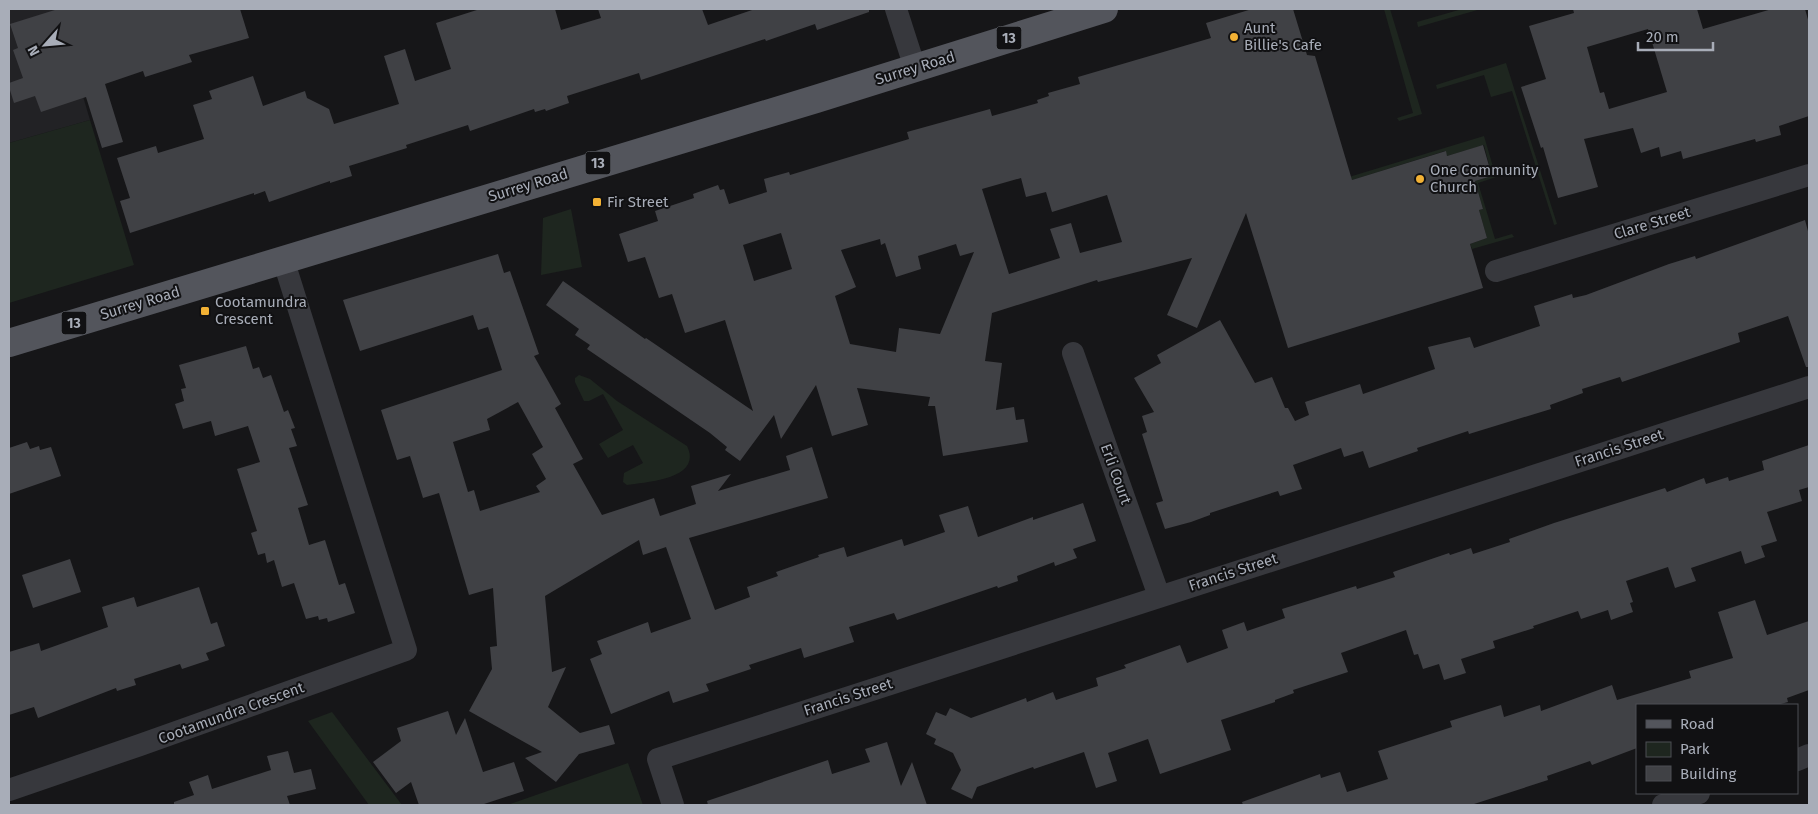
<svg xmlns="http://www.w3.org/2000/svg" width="1818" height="814" viewBox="0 0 1818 814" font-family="'Fira Sans',sans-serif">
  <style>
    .built { fill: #222225 }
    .green { fill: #1e261f }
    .building { fill: #404145; fill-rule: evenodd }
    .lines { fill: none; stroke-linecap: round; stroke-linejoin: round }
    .street { stroke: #37383d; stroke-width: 22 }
    .primary { stroke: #53555c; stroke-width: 28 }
    .poi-dot { fill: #f2b134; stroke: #111113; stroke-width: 2 }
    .labels { text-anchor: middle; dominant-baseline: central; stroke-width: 4; stroke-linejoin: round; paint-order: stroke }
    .shield { fill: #111113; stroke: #7b7e86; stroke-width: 1 }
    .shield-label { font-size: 14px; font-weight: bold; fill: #a8adb8 }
    .poi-label { font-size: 15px; fill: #a8adb8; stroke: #111113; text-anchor: start }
    .street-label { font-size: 15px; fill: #a8adb8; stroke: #111113 }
  </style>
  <rect width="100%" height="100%" fill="#161618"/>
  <!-- built -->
  <path class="built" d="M 9,9 L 57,9 L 90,120 L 9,143 Z"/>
  <!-- green -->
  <path class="green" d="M 1384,9 L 1390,9 L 1422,114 L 1399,121 L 1397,118 L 1413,113 Z
    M 1462,9 L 1481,9 L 1418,27 L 1417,22 Z
    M 1506,63 L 1557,224 L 1554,225 L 1553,221 L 1512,91 L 1491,97 L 1484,75 L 1437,89 L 1436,85 Z
    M 90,120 L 134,265 L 9,303 L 9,143 Z
    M 1484,136 L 1496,177 L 1478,183 L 1495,239 L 1512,234 L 1514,237 L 1472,249 L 1470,244 L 1487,238 L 1479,210 L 1483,209 L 1475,181 L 1492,176 L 1484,145 L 1447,156 L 1445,151 L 1346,182 L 1349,177 Z
    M 571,209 L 582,267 L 541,275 L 543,218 Z
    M 579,375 L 590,379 L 617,401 L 687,446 C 703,479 647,482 627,485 L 623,482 L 624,473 L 643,463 L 633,445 L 608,458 L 599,444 L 623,430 L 603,394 L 589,401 L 584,401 L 575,382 L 575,378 Z
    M 332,712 L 402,805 L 369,805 L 308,721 Z
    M 628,763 L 643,805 L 507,805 Z"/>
  <!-- building -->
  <path class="building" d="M 58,9 L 240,9 L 249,38 L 189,55 L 192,62 L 145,77 L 143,71 L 105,84 L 123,142 L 102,148 L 86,97 L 41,112 L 35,96 L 14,103 L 9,87 L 9,83 L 23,78 L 13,50 L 18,48 L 10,24 Z
    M 480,9 L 555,9 L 561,30 L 601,18 L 598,9 L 702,9 L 708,25 L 755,9 L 869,9 L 869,12 L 817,30 L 815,24 L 766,41 L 765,39 L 641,80 L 639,73 L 567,96 L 569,103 L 546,111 L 545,109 L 535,112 L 534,109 L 470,131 L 468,125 L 406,145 L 407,148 L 349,166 L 352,176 L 330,183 L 330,181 L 269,202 L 265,191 L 254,195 L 254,193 L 130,233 L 120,201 L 130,198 L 117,158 L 156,146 L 158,153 L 204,139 L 193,105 L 212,99 L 209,91 L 253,76 L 263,106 L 305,91 L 307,98 L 329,109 L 334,124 L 399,104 L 384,56 L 405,49 L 415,81 L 451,69 L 436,23 Z
    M 1252,9 L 1293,9 L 1307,55 L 1315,56 L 1352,180 L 1446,151 L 1447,156 L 1483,145 L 1492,176 L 1475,181 L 1483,209 L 1479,210 L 1487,238 L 1470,244 L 1483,288 L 1288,348 L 1246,213 L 1197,328 L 1167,315 L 1192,258 L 1098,282 L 1097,280 L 992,313 L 985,361 L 1002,363 L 996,410 L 1014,407 L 1016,420 L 1024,419 L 1028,442 L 943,456 L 935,406 L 928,406 L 930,397 L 857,388 L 868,425 L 832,436 L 816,385 L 781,439 L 774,415 L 740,461 L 725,450 L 727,447 L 710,433 L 587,349 L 590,345 L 575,335 L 579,329 L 546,305 L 563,281 L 645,339 L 646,338 L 753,411 L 725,320 L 685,333 L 672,294 L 659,298 L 645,257 L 628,262 L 619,234 L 658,221 L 655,211 L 694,198 L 693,194 L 718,185 L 720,190 L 724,189 L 729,204 L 767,192 L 764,179 L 789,172 L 790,175 L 909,139 L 907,132 L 990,109 L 992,116 L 1038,103 L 1037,100 L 1049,96 L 1048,93 L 1080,84 L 1078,77 L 1211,38 L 1206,23 ZM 1021,178 L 1026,197 L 1046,192 L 1052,212 L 1107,195 L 1122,242 L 1080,253 L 1071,223 L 1050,229 L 1060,258 L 1009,274 L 982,189 ZM 781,233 L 792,269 L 754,281 L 743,245 ZM 880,239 L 881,245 L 885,243 L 896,277 L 921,269 L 918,256 L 956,244 L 960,256 L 974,252 L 940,334 L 899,328 L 896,352 L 850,344 L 835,296 L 856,287 L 841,250 Z
    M 1573,9 L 1697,9 L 1703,29 L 1772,9 L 1805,9 L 1809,23 L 1809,116 L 1779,126 L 1781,135 L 1756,142 L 1755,139 L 1683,159 L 1681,151 L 1661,157 L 1659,147 L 1641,153 L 1633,128 L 1584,139 L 1598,187 L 1558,198 L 1543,147 L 1541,148 L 1521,87 L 1546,79 L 1529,26 L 1574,13 ZM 1648,29 L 1667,92 L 1609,109 L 1604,92 L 1600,93 L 1587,47 Z
    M 1805,220 L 1809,235 L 1809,367 L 1806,367 L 1788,316 L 1738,333 L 1740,342 L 1622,382 L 1620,377 L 1582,389 L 1583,393 L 1550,405 L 1551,409 L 1469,434 L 1468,431 L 1417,448 L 1418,451 L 1369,468 L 1363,451 L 1344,457 L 1341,448 L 1293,465 L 1302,489 L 1280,496 L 1278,491 L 1210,513 L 1210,515 L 1191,522 L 1165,529 L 1156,503 L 1163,501 L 1142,434 L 1147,432 L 1142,416 L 1154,412 L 1134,378 L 1161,363 L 1157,355 L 1220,320 L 1255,383 L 1272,377 L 1285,408 L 1288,408 L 1295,421 L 1309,415 L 1305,402 L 1360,384 L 1363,394 L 1435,369 L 1428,347 L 1470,337 L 1474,348 L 1540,326 L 1534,306 L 1572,294 L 1573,298 L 1586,295 L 1669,264 L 1695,256 L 1696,259 Z
    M 498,254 L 504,273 L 510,271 L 539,354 L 534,356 L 561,404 L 555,408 L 583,459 L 573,464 L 602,515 L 654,498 L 660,516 L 696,504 L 691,486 L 731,474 L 718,491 L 790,470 L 786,456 L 812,447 L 828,498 L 689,538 L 715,610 L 750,597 L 747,587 L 778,576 L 776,572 L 819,557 L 818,555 L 844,547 L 847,557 L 902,539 L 904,546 L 945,532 L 939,515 L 968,506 L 978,537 L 1033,517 L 1033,520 L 1083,503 L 1096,541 L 1073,549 L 1077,558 L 1055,566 L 1054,562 L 1017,576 L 1018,581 L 998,588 L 997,586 L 897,620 L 894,613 L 849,627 L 854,642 L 804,658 L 801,648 L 749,665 L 751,669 L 706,684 L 709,691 L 673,703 L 669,691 L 611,714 L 590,659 L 602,654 L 597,641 L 648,622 L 651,633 L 691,619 L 666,547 L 643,555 L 639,540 L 545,596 L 552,672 L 566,667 L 548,707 L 580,733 L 609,725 L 615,744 L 579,754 L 556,782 L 525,758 L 542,752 L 469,711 L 492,669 L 490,647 L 497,646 L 493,588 L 469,595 L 439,493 L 423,498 L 410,456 L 397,460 L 381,410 L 502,370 L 488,327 L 478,330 L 473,315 L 360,351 L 343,300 ZM 518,402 L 543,447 L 532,454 L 546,479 L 536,486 L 540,492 L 480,511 L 474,490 L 468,492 L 453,442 L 490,430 L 487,419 Z
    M 246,346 L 253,369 L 259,367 L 263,378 L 271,375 L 284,412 L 288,410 L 295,428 L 291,429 L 297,446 L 289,448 L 308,505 L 298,508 L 309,545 L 325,540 L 339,585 L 345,583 L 355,613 L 328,622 L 327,618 L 319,620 L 318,616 L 306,619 L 294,583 L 282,587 L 274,560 L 267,563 L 265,553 L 258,555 L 251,533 L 257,531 L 237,469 L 260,462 L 248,426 L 215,436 L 211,421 L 183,429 L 175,404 L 184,401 L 181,389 L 186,388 L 179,365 Z
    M 27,442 L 30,449 L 39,446 L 40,450 L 51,447 L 61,476 L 9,494 L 9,448 Z
    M 1809,445 L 1809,487 L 1799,490 L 1802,501 L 1767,512 L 1777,541 L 1761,546 L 1765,557 L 1745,564 L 1741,551 L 1691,568 L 1696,581 L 1675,588 L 1668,567 L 1626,581 L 1633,602 L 1630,603 L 1633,612 L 1611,620 L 1608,610 L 1581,619 L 1578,611 L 1533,626 L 1534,628 L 1493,641 L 1495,648 L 1461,659 L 1466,673 L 1444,680 L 1439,664 L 1423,669 L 1418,654 L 1414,655 L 1406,630 L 1341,653 L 1348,672 L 1293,690 L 1294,693 L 1275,700 L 1275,702 L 1221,720 L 1231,750 L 1160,774 L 1148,739 L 1108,753 L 1117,781 L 1096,788 L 1084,752 L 1034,769 L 1033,767 L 977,787 L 972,799 L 951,789 L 961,770 L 953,753 L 934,744 L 936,739 L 926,734 L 936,712 L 946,716 L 950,708 L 971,718 L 1026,698 L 1027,702 L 1053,692 L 1056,700 L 1098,686 L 1096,678 L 1126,668 L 1124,665 L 1180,645 L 1187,663 L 1228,648 L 1222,630 L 1244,622 L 1247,631 L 1285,618 L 1282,609 L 1356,586 L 1357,589 L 1395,577 L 1393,572 L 1449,553 L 1450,555 L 1471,548 L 1473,554 L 1510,542 L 1509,539 L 1554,523 L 1665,488 L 1667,492 L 1704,478 L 1706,484 L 1728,477 L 1729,481 L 1764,470 L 1762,461 Z
    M 70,559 L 81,592 L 33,608 L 22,575 Z
    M 199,587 L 211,624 L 217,622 L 225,646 L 206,653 L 209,660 L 182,669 L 180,664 L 134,679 L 136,685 L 117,691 L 116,688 L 38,718 L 34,707 L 9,715 L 9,652 L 39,643 L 41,651 L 108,627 L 102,607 L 134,597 L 137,607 Z
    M 1755,600 L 1767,635 L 1809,621 L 1809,690 L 1787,698 L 1788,702 L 1777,705 L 1637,705 L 1637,748 L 1592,765 L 1590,761 L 1547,776 L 1548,780 L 1471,805 L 1243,805 L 1242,802 L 1320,774 L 1321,778 L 1340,772 L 1347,792 L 1388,779 L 1378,751 L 1452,727 L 1450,721 L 1501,705 L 1504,717 L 1540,705 L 1541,711 L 1612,685 L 1617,700 L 1691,678 L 1689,671 L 1733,658 L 1718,612 Z
    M 448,711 L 456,735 L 465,718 L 483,772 L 514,762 L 524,791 L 481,805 L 419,805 L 411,782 L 396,793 L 373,762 L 401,741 L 397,728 Z
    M 887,742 L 901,786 L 912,762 L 927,805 L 708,805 L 707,801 L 828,760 L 832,774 L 870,762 L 865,749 Z
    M 288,751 L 294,773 L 311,769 L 316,789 L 287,796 L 290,805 L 174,805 L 174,802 L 194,795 L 189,782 L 208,775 L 212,789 L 271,770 L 267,756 Z"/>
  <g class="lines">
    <!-- street -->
    <path class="street" d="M 896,9 L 915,68
      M 1496,271 L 1809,175
      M 1073,353 L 1159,596
      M 1797,760 L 1809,755
      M 9,790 L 140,745 L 406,650 L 283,259
      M 673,805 L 658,759 L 1809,387
      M 1663,805 L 1699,793"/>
    <!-- primary -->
    <path class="primary" d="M 9,343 L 816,99 L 1104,9"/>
  </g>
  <!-- markers -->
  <g class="poi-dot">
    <circle cx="1234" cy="37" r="5"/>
    <circle cx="1420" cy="179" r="5"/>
    <rect x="592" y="197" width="10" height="10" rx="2.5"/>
    <rect x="200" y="306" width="10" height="10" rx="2.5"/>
  </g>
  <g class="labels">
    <!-- shield labels -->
    <g class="shield">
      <rect x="996.5" y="26.5" width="25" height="23" rx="4"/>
      <rect x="585.5" y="151.5" width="25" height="23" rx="4"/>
      <rect x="61.5" y="311.5" width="25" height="23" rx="4"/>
    </g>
    <g class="shield-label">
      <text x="1009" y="38">13</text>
      <text x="598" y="163">13</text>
      <text x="74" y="323">13</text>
    </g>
    <!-- poi labels -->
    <g class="poi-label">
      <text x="1244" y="28">Aunt<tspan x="1244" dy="17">Billie's Cafe</tspan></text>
      <text x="1430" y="170">One Community<tspan x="1430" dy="17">Church</tspan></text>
      <text x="607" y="202">Fir Street</text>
      <text x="215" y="302">Cootamundra<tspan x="215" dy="17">Crescent</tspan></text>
    </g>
    <!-- street labels -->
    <g class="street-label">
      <text transform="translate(915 68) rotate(-17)">Surrey Road</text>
      <text transform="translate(528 185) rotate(-17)">Surrey Road</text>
      <text transform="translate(1652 223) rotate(-17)">Clare Street</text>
      <text transform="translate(140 303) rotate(-17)">Surrey Road</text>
      <text transform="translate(1619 448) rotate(-18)">Francis Street</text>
      <text transform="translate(1116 474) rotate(70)">Erli Court</text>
      <text transform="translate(1233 572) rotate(-18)">Francis Street</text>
      <text transform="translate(848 697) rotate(-18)">Francis Street</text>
      <text transform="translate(231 713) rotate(-20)">Cootamundra Crescent</text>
    </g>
  </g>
  <!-- border -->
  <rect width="1818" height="814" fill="none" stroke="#a8adb8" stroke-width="20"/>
  <!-- legend -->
  <rect x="1636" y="704" width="162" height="90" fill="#111113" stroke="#4d4f55"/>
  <rect x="1646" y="720" width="25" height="8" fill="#53555c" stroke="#4d4f55"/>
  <text x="1680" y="729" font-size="15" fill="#a8adb8">Road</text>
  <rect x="1646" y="742" width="25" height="15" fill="#1e261f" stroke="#4d4f55"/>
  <text x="1680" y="754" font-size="15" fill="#a8adb8">Park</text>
  <rect x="1646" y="766" width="25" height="15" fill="#404145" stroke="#4d4f55"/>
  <text x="1680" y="779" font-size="15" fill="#a8adb8">Building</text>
  <!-- north arrow -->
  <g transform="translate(45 45) rotate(243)" stroke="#111113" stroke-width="4" paint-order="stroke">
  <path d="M0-4L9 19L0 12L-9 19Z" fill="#a8adb8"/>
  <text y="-8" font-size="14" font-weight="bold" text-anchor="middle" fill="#a8adb8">N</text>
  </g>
  <!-- scale -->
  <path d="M1638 42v8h75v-8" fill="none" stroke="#a8adb8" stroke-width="2.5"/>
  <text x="1646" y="42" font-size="15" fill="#a8adb8" stroke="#111113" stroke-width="4" paint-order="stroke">20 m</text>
</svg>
